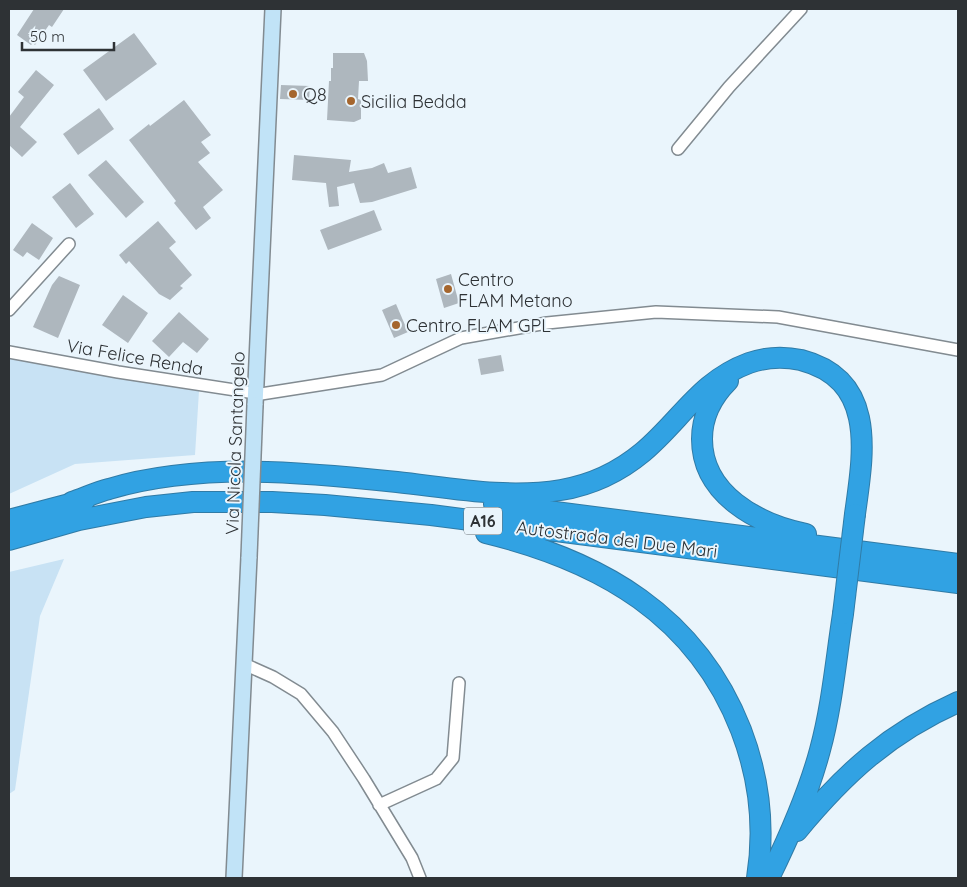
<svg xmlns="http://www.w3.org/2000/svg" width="967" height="887" viewBox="0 0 967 887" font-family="Quicksand,sans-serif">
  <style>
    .green { fill: #c8e2f4 }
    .building { fill: #aeb7be }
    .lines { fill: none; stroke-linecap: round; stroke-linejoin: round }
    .street-casing { stroke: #828b91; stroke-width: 14 }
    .secondary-casing { stroke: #828b91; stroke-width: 18 }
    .highway-casing { stroke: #307ba6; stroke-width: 22 }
    .street { stroke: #fff; stroke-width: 11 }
    .secondary { stroke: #c1e3f7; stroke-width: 15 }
    .highway { stroke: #31a2e3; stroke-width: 20 }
    .secondary-bridge-casing { stroke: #828b91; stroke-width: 18; stroke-linecap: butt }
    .highway-bridge-casing { stroke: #307ba6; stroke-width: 22; stroke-linecap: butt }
    .secondary-bridge { stroke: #c1e3f7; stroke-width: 15 }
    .highway-bridge { stroke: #31a2e3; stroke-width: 20 }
    .poi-dot { fill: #a5662e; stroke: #eaf5fc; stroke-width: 2 }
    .labels { text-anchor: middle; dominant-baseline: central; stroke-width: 4; stroke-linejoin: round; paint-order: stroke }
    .shield { fill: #eaf5fc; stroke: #666c71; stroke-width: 1 }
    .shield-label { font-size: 16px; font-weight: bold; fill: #2e3235 }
    .poi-label { font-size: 18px; fill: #2e3235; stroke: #eaf5fc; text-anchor: start }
    .street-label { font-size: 18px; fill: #2e3235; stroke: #eaf5fc }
  </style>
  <rect width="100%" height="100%" fill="#eaf5fc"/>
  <!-- green -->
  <path class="green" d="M 9,357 L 199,391 L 195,455 L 75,464 L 9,494 Z
    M 64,559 L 40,616 L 15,790 L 9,794 L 9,572 Z"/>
  <!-- building -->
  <path class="building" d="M 34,9 L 64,9 L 52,27 L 49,25 L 35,45 L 33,43 L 31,45 L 17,35 Z
    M 134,33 L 157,64 L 106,101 L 83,70 Z
    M 333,53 L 364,53 L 367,61 L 368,81 L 359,81 L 358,99 L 361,100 L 361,119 L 354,122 L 327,120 L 329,81 L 331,81 L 331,68 L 333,68 Z
    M 36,70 L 54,85 L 20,127 L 37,142 L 22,157 L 9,145 L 9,117 L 24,97 L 18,92 Z
    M 281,85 L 310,86 L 309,100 L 280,99 Z
    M 184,100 L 211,135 L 201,142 L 210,153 L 198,162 L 223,190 L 203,207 L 211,218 L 196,230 L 174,203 L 176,201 L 129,140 L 149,124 L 150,126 Z
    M 99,108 L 114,129 L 78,155 L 63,134 Z
    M 294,155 L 351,160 L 349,172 L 372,168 L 384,163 L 388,173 L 411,167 L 417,188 L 372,202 L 360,203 L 354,183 L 337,187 L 339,206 L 329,207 L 326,183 L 292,180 Z
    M 106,160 L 144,202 L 126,218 L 88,175 Z
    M 70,183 L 94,214 L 76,228 L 52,197 Z
    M 374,210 L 382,230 L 328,250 L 320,230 Z
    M 158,221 L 176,242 L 169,248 L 192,275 L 180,286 L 183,288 L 170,300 L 159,294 L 129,261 L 126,264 L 119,255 Z
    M 32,223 L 53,238 L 39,260 L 27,252 L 23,257 L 13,250 Z
    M 451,274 L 459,303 L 444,308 L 436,279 Z
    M 59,276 L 80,285 L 58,338 L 33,327 L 52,285 Z
    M 123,295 L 148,313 L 128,343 L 102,325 Z
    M 396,304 L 408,332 L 394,338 L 382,310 Z
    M 179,312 L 209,339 L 197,353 L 183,342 L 169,357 L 152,341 Z
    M 501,355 L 504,371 L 481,375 L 478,359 Z"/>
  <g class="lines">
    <defs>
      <path id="street" d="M 678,149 L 729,87 L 801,9
        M 9,310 L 69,244
        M 9,352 L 118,372 L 261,394 L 382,375 L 461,338 L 547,323 L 656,312 L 778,317 L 958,350
        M 244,664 L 273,677 L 301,694 L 333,732 L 364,779 L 412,858 L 420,878
        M 379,805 L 436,779 L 453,758 L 459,683"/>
      <path id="secondary" d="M 255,405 L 273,9
        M 234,878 L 249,557"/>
      <path id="highway" d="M 728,381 C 712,397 702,416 702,439 C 702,494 757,524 806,534
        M 72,502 C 84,498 97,492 109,489 C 200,462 304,472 397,482 C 451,488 506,499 561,490 C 591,485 619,472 643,452 C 681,420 700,381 749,363 C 766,357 783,356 801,360 C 878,380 863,455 855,514
        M 494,504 L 958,564
        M 9,520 L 85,500
        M 486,533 C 601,561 696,615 741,730 C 759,777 765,828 757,878
        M 9,540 L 79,520 L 146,507 L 193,502 L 272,502 L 325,505 L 431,515 L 958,583
        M 797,831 C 845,773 889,733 958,702
        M 769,878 C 789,837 808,795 820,750 C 832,706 836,659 843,614"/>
    </defs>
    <!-- street casing -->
    <use href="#street" class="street-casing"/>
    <!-- secondary casing -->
    <use href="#secondary" class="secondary-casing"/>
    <!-- highway casing -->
    <use href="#highway" class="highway-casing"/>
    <!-- street -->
    <use href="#street" class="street"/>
    <!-- secondary -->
    <use href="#secondary" class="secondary"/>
    <!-- highway -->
    <use href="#highway" class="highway"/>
    <defs>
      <path id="secondary-bridge" d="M 249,557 L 255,405"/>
      <path id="highway-bridge" d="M 843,614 L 855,514"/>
    </defs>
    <!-- secondary-bridge casing -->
    <use href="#secondary-bridge" class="secondary-bridge-casing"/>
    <!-- highway-bridge casing -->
    <use href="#highway-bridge" class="highway-bridge-casing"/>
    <!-- secondary-bridge -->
    <use href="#secondary-bridge" class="secondary-bridge"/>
    <!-- highway-bridge -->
    <use href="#highway-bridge" class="highway-bridge"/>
  </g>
  <!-- markers -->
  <g class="poi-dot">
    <circle cx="293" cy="94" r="5"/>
    <circle cx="351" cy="101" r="5"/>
    <circle cx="448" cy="289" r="5"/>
    <circle cx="396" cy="325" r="5"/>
  </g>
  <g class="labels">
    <!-- shield labels -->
    <rect class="shield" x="464" y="507.5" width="38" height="27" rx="4"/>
    <g class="shield-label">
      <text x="483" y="521">A16</text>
    </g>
    <!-- poi labels -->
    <g class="poi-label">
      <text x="303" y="94">Q8</text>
      <text x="361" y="101">Sicilia Bedda</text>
      <text x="458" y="279">Centro<tspan x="458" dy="21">FLAM Metano</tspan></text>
      <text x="406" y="325">Centro FLAM GPL</text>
    </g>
    <!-- street labels -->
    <g class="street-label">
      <text transform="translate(135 357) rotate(10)">Via Felice Renda</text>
      <text transform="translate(235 443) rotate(-88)">Via Nicola Santangelo</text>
      <text transform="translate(617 539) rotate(7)">Autostrada dei Due Mari</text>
    </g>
  </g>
  <!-- border -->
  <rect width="967" height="887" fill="none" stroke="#2e3235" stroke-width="20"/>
  <!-- scale -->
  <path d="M22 42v8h92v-8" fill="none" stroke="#2e3235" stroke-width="2.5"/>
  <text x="30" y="42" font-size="15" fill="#2e3235" stroke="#eaf5fc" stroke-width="4" paint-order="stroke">50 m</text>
</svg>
